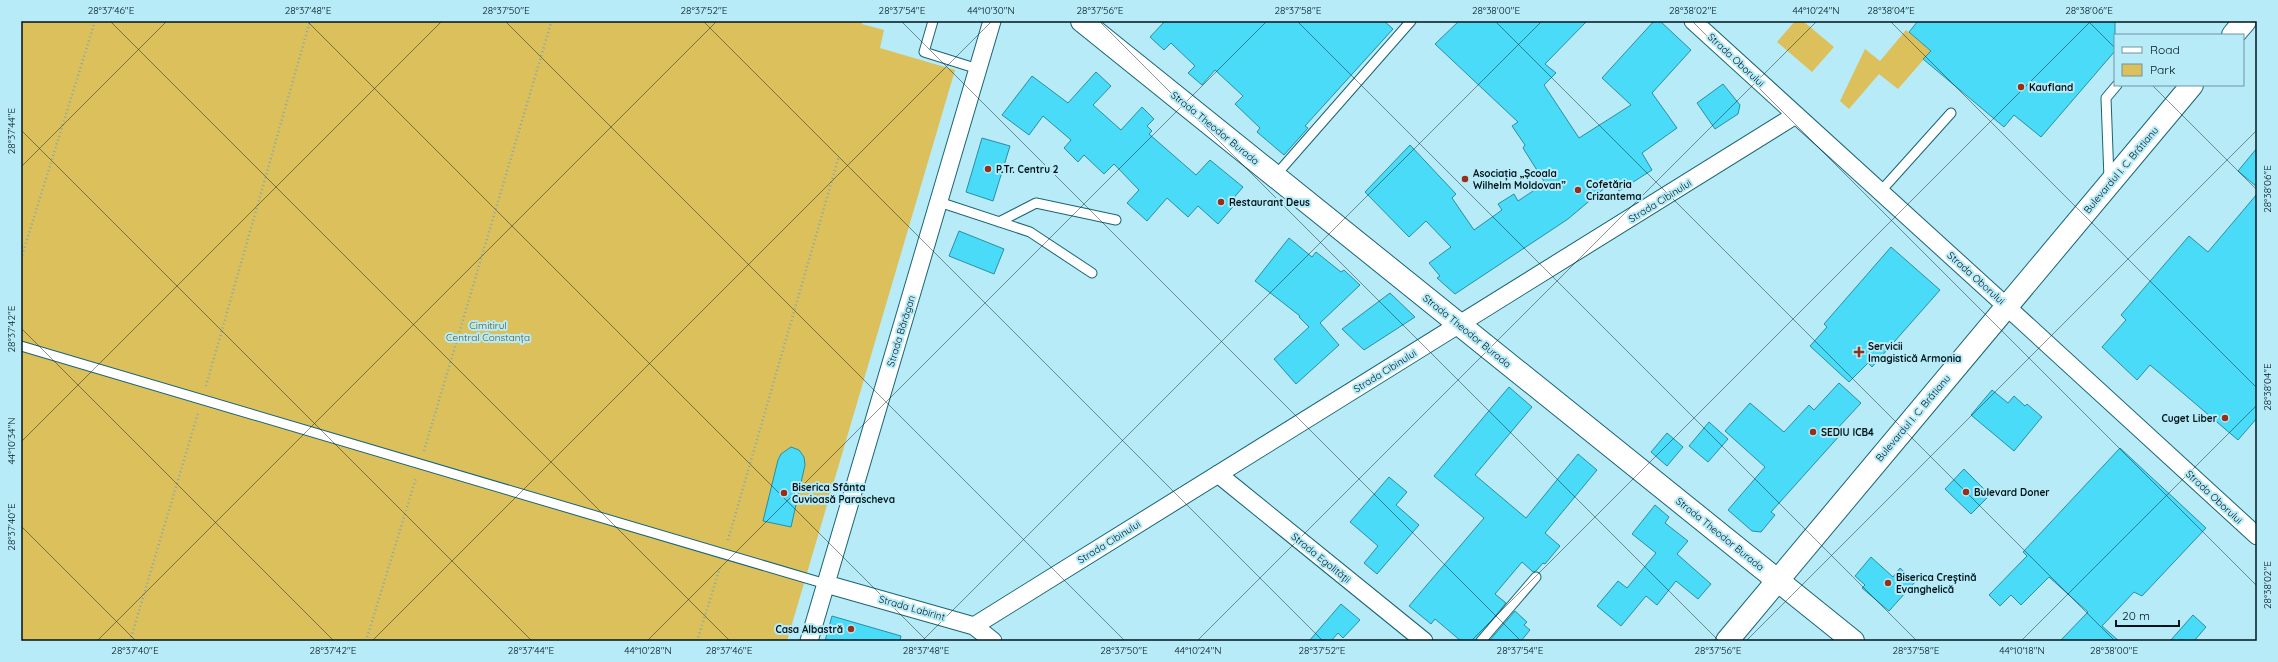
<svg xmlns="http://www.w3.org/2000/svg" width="2278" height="662" viewBox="0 0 2278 662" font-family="Quicksand,sans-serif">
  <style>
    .green { fill: #dbc05c }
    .building { fill: #49dbf8; stroke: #2b8ea2 }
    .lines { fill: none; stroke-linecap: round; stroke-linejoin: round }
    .lane-casing { stroke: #196574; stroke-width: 11 }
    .street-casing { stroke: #196574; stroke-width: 19 }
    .secondary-casing { stroke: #196574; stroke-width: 24 }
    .primary-casing { stroke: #196574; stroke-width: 24 }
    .path { stroke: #7fa9b4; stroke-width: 2.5; stroke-dasharray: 1 3; stroke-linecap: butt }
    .lane { stroke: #fff; stroke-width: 9 }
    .street { stroke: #fff; stroke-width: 17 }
    .secondary { stroke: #fff; stroke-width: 22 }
    .primary { stroke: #fff; stroke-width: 22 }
    .ticks { fill: none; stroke: #00151b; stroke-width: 1; stroke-opacity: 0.45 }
    .poi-dot { fill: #972f17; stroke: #b7ebf8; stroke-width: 1.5 }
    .labels { text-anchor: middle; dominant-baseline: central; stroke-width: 4; stroke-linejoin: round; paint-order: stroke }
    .street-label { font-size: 10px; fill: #00151b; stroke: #b7ebf8 }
    .poi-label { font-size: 10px; font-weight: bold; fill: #00151b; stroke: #b7ebf8; text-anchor: start }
    .park-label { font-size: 10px; fill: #62531c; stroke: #b7ebf8 }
    .neatline { fill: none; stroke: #00151b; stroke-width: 1.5 }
    .ticks-label { font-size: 10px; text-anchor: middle; fill: #00151b }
  </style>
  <rect width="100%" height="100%" fill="#b7ebf8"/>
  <!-- green -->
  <path class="green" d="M 21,21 L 862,21 L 862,24 L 884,30 L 880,48 L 955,70 L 787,641 L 21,641 Z
    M 1795,21 L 1803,21 L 1834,47 L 1812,72 L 1777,42 Z
    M 1906,30 L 1931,51 L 1898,89 L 1879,74 L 1849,109 L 1840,101 L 1865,49 L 1880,61 Z"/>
  <!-- building -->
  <path class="building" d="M 1165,21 L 1384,21 L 1393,29 L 1305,126 L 1308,128 L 1284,155 L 1257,132 L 1260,128 L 1235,104 L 1243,96 L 1215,70 L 1202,85 L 1188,73 L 1195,66 L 1171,43 L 1164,50 L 1150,37 Z
    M 1459,21 L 1587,21 L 1545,64 L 1556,73 L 1544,85 L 1579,138 L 1631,105 L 1602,78 L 1654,21 L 1660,21 L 1691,50 L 1652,93 L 1677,128 L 1642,153 L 1652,170 L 1619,191 L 1613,181 L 1568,219 L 1455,294 L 1437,278 L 1440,276 L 1429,263 L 1451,247 L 1426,221 L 1409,237 L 1365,192 L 1410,145 L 1456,194 L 1452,198 L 1474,230 L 1502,210 L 1498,204 L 1514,194 L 1518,201 L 1545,183 L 1523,148 L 1525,145 L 1512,126 L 1518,122 L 1435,44 Z
    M 1918,21 L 2115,21 L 2115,51 L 2041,137 L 2014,115 L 2004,127 L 1923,59 L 1931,51 L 1909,32 Z
    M 1096,72 L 1111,86 L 1093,105 L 1121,130 L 1142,107 L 1154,119 L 1147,126 L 1152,131 L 1149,134 L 1196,175 L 1210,160 L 1243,187 L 1232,200 L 1236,203 L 1218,224 L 1198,206 L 1188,217 L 1167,198 L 1147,221 L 1127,203 L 1139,190 L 1114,164 L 1104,174 L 1084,155 L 1078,162 L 1064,148 L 1071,140 L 1043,116 L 1029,135 L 1002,115 L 1032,76 L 1068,103 Z
    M 1723,84 L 1740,105 L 1738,114 L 1715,129 L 1697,103 Z
    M 982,138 L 1010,146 L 993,201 L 966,192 Z
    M 2257,148 L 2257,187 L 2238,171 Z
    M 2257,194 L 2257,418 L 2238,440 L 2150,365 L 2137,380 L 2102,347 L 2126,320 L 2121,315 L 2189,236 L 2208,252 Z
    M 959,231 L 1004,249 L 994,274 L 949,256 Z
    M 1289,238 L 1312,257 L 1316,252 L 1341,272 L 1344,270 L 1360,285 L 1320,323 L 1339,345 L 1296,384 L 1274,359 L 1309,327 L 1299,317 L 1300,316 L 1255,281 Z
    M 1891,247 L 1940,290 L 1872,367 L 1868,363 L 1849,382 L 1810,346 L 1827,327 L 1824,324 Z
    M 1390,293 L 1415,317 L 1364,350 L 1342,329 Z
    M 1839,383 L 1861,403 L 1836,430 L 1841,434 L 1771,512 L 1775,515 L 1761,532 L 1752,531 L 1728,510 L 1765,467 L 1725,431 L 1750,403 L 1784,432 L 1809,405 L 1814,410 Z
    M 1509,387 L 1532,407 L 1475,475 L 1526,518 L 1578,454 L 1597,470 L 1545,533 L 1560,546 L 1545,564 L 1543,563 L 1536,571 L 1533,572 L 1522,562 L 1495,594 L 1506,603 L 1475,641 L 1461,641 L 1435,619 L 1431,624 L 1409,606 L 1484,518 L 1434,476 Z
    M 1992,390 L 2008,403 L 2014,396 L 2025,406 L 2027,404 L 2042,417 L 2014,451 L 1971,415 Z
    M 1709,422 L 1728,439 L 1708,462 L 1689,446 Z
    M 1667,433 L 1683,447 L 1667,466 L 1651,452 Z
    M 791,447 L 799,450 L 804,457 L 805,465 L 791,527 L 763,521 L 778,460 L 781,454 Z
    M 2120,448 L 2206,528 L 2142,596 L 2134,592 L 2102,626 L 2119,641 L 2060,641 L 2088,612 L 2049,577 L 2021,605 L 2011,595 L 2000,606 L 1989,595 L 2027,556 L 2023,552 Z
    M 1964,469 L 1990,495 L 1971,514 L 1945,489 Z
    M 1389,477 L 1407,492 L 1396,505 L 1419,525 L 1377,574 L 1364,563 L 1378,546 L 1350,522 Z
    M 1655,505 L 1669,517 L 1665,523 L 1688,541 L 1677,554 L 1711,584 L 1698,599 L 1676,581 L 1657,605 L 1646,596 L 1621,626 L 1597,606 L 1618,581 L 1627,588 L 1656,553 L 1632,534 Z
    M 1871,557 L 1893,577 L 1900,568 L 1915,582 L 1889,611 L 1862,588 L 1865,585 L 1855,576 Z
    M 1341,604 L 1360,620 L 1343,638 L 1338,633 L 1331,641 L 1309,641 Z
    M 1515,611 L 1527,622 L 1524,625 L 1530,630 L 1521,641 L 1489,641 Z
    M 2193,615 L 2206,627 L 2194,641 L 2170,641 Z
    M 832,616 L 901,636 L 900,641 L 825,641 Z"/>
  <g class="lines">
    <defs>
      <path id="lane" d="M 933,21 L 924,52 L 978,69
        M 1275,176 L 1411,21
        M 2109,179 L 2106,98 L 2117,85
        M 1880,192 L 1951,113
        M 939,202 L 1030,232 L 1092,273
        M 999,222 L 1036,203 L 1116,220
        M 21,346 L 826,584
        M 1481,641 L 1536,577"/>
      <path id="street" d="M 1693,21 C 1881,193 2070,363 2257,536
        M 1218,474 L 1424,641
        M 826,584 L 974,626 L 993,641
        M 974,626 L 1794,116
        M 809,641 L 992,21"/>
      <path id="secondary" d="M 1082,21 L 1853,641"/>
      <path id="primary" d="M 2233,35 L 2245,21
        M 1727,641 L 2192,85"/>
    </defs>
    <!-- lane casing -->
    <use href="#lane" class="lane-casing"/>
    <!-- street casing -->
    <use href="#street" class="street-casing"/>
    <!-- secondary casing -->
    <use href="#secondary" class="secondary-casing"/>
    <!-- primary casing -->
    <use href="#primary" class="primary-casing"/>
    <!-- path -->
    <path class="path" d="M 21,259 L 95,21
      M 206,386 L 310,21
      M 424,451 L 551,23
      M 728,540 L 839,156
      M 130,641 L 198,413
      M 366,641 L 416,478
      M 697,641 L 720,568"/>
    <!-- lane -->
    <use href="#lane" class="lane"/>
    <!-- street -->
    <use href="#street" class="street"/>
    <!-- secondary -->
    <use href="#secondary" class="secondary"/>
    <!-- primary -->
    <use href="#primary" class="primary"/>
  </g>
  <!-- ticks -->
  <path class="ticks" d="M 110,21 L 730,641M 307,21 L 927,641M 505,21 L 1125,641M 703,21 L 1323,641M 901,21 L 1521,641M 1099,21 L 1719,641M 1297,21 L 1917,641M 1495,21 L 2115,641M 1692,21 L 2257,586M 1890,21 L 2257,388M 2088,21 L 2115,48M 2152,85 L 2257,190M 21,130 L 532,641M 21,167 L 167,21M 21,328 L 334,641M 21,442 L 442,21M 21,526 L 136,641M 97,641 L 717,21M 372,641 L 992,21M 647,641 L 1267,21M 922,641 L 1542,21M 1197,641 L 1817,21M 1471,641 L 2091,21M 1746,641 L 2257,130M 2021,641 L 2257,405"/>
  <!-- markers -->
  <g class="poi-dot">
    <circle cx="2021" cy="87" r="4"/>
    <circle cx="988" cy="169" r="4"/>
    <circle cx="1465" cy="179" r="4"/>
    <circle cx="1578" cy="190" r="4"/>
    <circle cx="1221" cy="202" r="4"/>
    <path d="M1857 346h4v4h4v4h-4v4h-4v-4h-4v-4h4z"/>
    <circle cx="2225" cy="418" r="4"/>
    <circle cx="1813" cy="432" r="4"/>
    <circle cx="1966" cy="492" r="4"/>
    <circle cx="784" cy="493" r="4"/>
    <circle cx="1888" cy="583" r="4"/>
    <circle cx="851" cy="629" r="4"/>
  </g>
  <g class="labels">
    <!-- street labels -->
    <g class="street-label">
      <text transform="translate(1736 60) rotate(43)">Strada Oborului</text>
      <text transform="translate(1215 128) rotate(39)">Strada Theodor Burada</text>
      <text transform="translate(2121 170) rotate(-50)">Bulevardul I. C. Brătianu</text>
      <text transform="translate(1660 201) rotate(-32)">Strada Cibinului</text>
      <text transform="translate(1976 278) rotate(42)">Strada Oborului</text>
      <text transform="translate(901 331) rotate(-73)">Strada Bărăgan</text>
      <text transform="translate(1467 331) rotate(39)">Strada Theodor Burada</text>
      <text transform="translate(1385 371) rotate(-32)">Strada Cibinului</text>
      <text transform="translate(1913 418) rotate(-50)">Bulevardul I. C. Brătianu</text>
      <text transform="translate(2214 497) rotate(43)">Strada Oborului</text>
      <text transform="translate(1720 534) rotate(39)">Strada Theodor Burada</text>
      <text transform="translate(1109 542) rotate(-32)">Strada Cibinului</text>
      <text transform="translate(1321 558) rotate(39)">Strada Egalității</text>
      <text transform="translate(912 608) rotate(16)">Strada Labirint</text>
    </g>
    <!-- poi labels -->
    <g class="poi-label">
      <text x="2029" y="87">Kaufland</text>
      <text x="996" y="169">P.Tr. Centru 2</text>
      <text x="1473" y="173">Asociația „Școala<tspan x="1473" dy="12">Wilhelm Moldovan”</tspan></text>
      <text x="1586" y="184">Cofetăria<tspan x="1586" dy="12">Crizantema</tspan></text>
      <text x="1229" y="202">Restaurant Deus</text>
      <text x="1868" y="346">Servicii<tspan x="1868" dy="12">Imagistică Armonia</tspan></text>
      <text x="2217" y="418" text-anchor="end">Cuget Liber</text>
      <text x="1821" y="432">SEDIU ICB4</text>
      <text x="792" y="487">Biserica Sfânta<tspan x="792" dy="12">Cuvioasă Parascheva</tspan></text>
      <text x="1974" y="492">Bulevard Doner</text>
      <text x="1896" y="577">Biserica Creștină<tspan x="1896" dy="12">Evanghelică</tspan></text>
      <text x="843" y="629" text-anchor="end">Casa Albastră</text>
    </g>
    <!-- park labels -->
    <g class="park-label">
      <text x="488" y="325">Cimitirul<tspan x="488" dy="12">Central Constanța</tspan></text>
    </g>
  </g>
  <!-- border -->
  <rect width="2278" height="662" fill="none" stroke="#b7ebf8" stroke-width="44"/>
  <!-- legend -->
  <rect x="2114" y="34" width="130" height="52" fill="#b7ebf8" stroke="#6e95a0"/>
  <rect x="2122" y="47" width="20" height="6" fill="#ffffff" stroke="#6e95a0"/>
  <text x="2150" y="54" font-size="12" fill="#00151b">Road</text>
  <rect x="2122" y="64" width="20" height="12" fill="#dbc05c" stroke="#6e95a0"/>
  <text x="2150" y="74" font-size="12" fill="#00151b">Park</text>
  <!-- scale -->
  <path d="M2116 620v6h63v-6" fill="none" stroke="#00151b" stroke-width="2"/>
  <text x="2122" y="620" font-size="12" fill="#00151b" stroke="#b7ebf8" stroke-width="3" paint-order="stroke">20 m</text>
  <rect x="22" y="22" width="2234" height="618" class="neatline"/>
  <g class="ticks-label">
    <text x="111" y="14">28°37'46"E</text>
    <text x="308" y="14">28°37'48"E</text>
    <text x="506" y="14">28°37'50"E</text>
    <text x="704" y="14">28°37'52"E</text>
    <text x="902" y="14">28°37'54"E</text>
    <text x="991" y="14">44°10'30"N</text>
    <text x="1100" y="14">28°37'56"E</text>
    <text x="1298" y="14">28°37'58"E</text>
    <text x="1496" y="14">28°38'00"E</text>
    <text x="1693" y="14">28°38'02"E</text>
    <text x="1816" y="14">44°10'24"N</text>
    <text x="1891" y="14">28°38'04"E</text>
    <text x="2089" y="14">28°38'06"E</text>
    <text transform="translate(11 131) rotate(-90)" y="4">28°37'44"E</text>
    <text transform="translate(2267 189) rotate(-90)" y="4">28°38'06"E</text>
    <text transform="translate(11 329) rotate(-90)" y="4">28°37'42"E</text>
    <text transform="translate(2267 387) rotate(-90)" y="4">28°38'04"E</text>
    <text transform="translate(11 441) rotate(-90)" y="4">44°10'34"N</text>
    <text transform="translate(11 527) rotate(-90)" y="4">28°37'40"E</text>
    <text transform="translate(2267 585) rotate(-90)" y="4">28°38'02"E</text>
    <text x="135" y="654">28°37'40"E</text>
    <text x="333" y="654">28°37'42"E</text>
    <text x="531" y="654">28°37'44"E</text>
    <text x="648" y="654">44°10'28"N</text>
    <text x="729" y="654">28°37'46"E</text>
    <text x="926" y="654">28°37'48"E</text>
    <text x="1124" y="654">28°37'50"E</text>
    <text x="1198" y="654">44°10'24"N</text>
    <text x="1322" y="654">28°37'52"E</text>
    <text x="1520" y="654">28°37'54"E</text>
    <text x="1718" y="654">28°37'56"E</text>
    <text x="1916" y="654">28°37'58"E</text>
    <text x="2022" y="654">44°10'18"N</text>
    <text x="2114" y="654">28°38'00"E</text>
  </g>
</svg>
